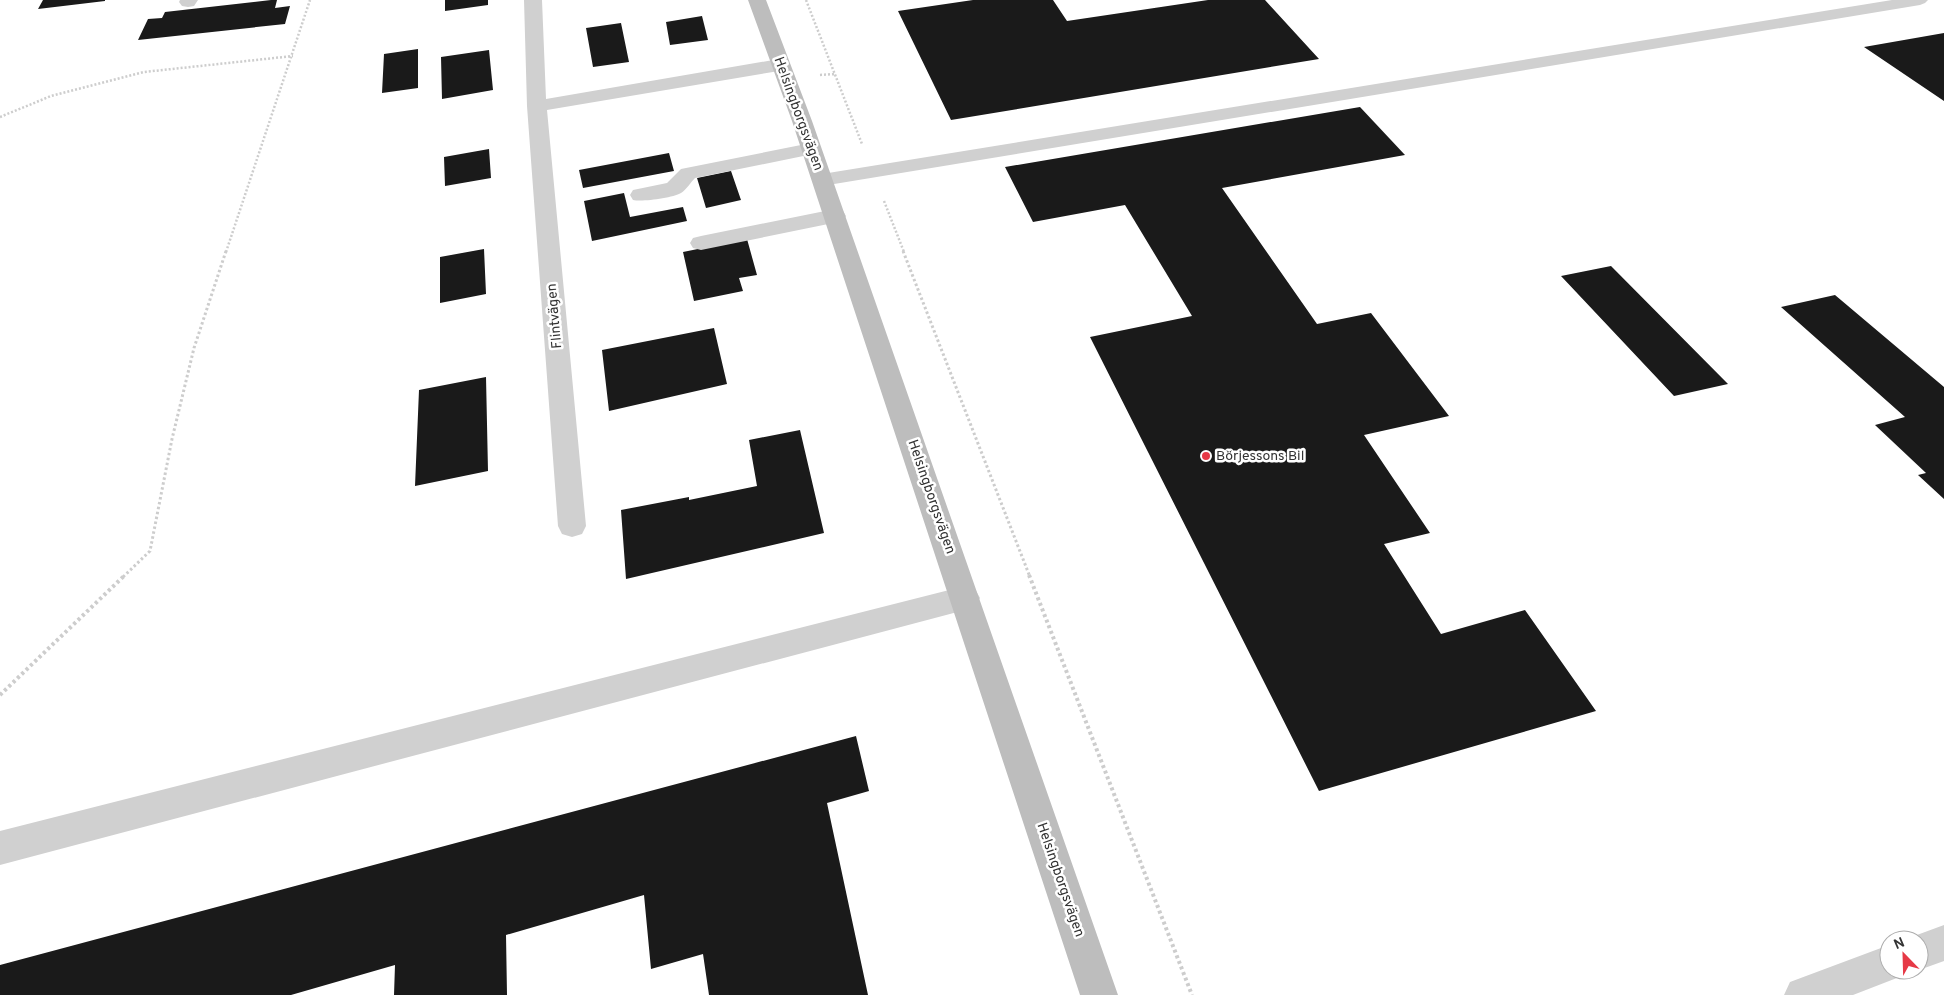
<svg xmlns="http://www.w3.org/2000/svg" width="1944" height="995" viewBox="0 0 1944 995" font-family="Overpass,sans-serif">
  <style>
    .building { fill: #1a1a1a }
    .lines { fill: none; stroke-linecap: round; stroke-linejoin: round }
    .path-far2 { stroke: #cdcdcd; stroke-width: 2.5; stroke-dasharray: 2 2; stroke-linecap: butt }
    .path-far1 { stroke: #cdcdcd; stroke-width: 3; stroke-dasharray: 2.5 2.5; stroke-linecap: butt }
    .path { stroke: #cdcdcd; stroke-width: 4; stroke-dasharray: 3 3; stroke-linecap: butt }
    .service { fill: #d0d0d0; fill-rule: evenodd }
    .minor { fill: #d0d0d0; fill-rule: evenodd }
    .secondary { fill: #bdbdbd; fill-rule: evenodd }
    .poi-dot { fill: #e63946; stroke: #fff; stroke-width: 2 }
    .labels { text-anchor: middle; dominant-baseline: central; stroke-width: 5; stroke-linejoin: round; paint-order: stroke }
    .street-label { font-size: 14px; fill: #333; stroke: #fff }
    .poi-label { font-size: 14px; fill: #333; stroke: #fff; text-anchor: start }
  </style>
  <rect width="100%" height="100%" fill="#fff"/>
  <!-- building -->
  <path class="building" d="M 43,0 L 105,0 L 105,1 L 38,9 Z
    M 271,0 L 277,0 L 275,8 L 290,6 L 285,24 L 138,40 L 148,19 L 162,18 L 165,12 Z
    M 445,0 L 488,0 L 488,5 L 445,11 Z
    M 973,0 L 1053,0 L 1067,21 L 1208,0 L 1265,0 L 1319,59 L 951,120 L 898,11 Z
    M 702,16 L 708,40 L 670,45 L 666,22 Z
    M 621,23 L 629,62 L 593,67 L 586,28 Z
    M 1944,33 L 1944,101 L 1864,47 Z
    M 418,49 L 418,88 L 382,93 L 384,54 Z
    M 489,50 L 493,90 L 442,99 L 441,57 Z
    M 1360,107 L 1405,155 L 1222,188 L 1317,324 L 1371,313 L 1449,416 L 1364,435 L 1430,533 L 1384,544 L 1441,634 L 1525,610 L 1596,711 L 1319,791 L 1090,337 L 1192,316 L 1125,205 L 1033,222 L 1005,167 Z
    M 489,149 L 491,178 L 445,186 L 444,157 Z
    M 669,153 L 674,171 L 583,188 L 579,170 Z
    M 731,171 L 741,200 L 706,208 L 697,178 Z
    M 624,193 L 630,217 L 683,207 L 687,221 L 592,241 L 584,201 Z
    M 747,239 L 757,275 L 739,278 L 743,291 L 694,301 L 683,252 Z
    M 484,249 L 486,294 L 440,303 L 440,257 Z
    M 1611,266 L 1728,384 L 1674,396 L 1561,276 Z
    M 1835,295 L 1944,387 L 1944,499 L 1918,475 L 1926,473 L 1875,425 L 1905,417 L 1781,307 Z
    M 714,328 L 727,384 L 609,411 L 602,350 Z
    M 486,377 L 488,471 L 415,486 L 419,390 Z
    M 800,430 L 824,533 L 626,579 L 621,510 L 689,497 L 689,500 L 757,486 L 749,440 Z
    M 856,736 L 869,791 L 827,803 L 868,995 L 709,995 L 703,954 L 651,969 L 644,895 L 506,935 L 507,995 L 394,995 L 395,965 L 291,995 L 0,995 L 0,965 Z"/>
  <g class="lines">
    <!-- path-far2 -->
    <path class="path-far2" d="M 806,0 L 862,144
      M 820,75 L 835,74
      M 0,117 L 51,96 L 144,72 L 293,56
      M 884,201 L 904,252
      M 226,252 L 310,0"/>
    <!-- path-far1 -->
    <path class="path-far1" d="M 903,251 L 1030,577
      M 123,577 L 150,551 L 172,439 L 194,348 L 226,251"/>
    <!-- path -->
    <path class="path" d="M 1029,575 L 1192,995
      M 0,695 L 125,575"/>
    <!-- service -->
    <path class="service" d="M 1892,0 L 1928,0 L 1925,3 L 1920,5 L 822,186 L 816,184 L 813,180 L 816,176 L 822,174 Z"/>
    <!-- minor -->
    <path class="minor" d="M 180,0 L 198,0 L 194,6 L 188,7 L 182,6 L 179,2 Z
      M 524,0 L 542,0 L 546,99 L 779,59 L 786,61 L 788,65 L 786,69 L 779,71 L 547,110 L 586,526 L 582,534 L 572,537 L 562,534 L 558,526 L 527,106 Z
      M 811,143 L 818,145 L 821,149 L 818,153 L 695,178 C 691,182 686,190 681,193 C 672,198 643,202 633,200 L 630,195 L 633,190 L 667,183 L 681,169 Z
      M 835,209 L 843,211 L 846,216 L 843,221 L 701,250 L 693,248 L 690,243 L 693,238 L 701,236 Z
      M 965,586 L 975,589 L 980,598 L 975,607 L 965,610 L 0,865 L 0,831 Z
      M 1944,925 L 1944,961 L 1919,970 L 1918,970 L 1919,940 L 1906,939 Z
      M 1889,945 L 1889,970 L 1905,970 L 1902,976 L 1853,995 L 1784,995 L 1790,982 Z"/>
    <!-- secondary -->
    <path class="secondary" d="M 748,0 L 766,0 L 812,121 L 1118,995 L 1080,995 L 792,121 Z"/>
  </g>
  <!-- markers -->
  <circle class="poi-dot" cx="1206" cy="456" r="5"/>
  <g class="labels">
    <!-- street labels -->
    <g class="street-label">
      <text transform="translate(798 114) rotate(70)">Helsingborgsvägen</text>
      <text transform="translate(555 316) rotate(-95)">Flintvägen</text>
      <text transform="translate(931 497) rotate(71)">Helsingborgsvägen</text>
      <text transform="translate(1060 880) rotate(71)">Helsingborgsvägen</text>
    </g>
    <!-- poi labels -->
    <g class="poi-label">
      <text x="1216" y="456">Börjessons Bil</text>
    </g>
  </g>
  <!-- north arrow -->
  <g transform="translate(1904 955) rotate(337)"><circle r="24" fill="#ffffff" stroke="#adadad"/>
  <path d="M0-4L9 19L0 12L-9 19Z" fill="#e63946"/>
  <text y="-8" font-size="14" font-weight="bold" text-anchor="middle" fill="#333333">N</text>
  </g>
</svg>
